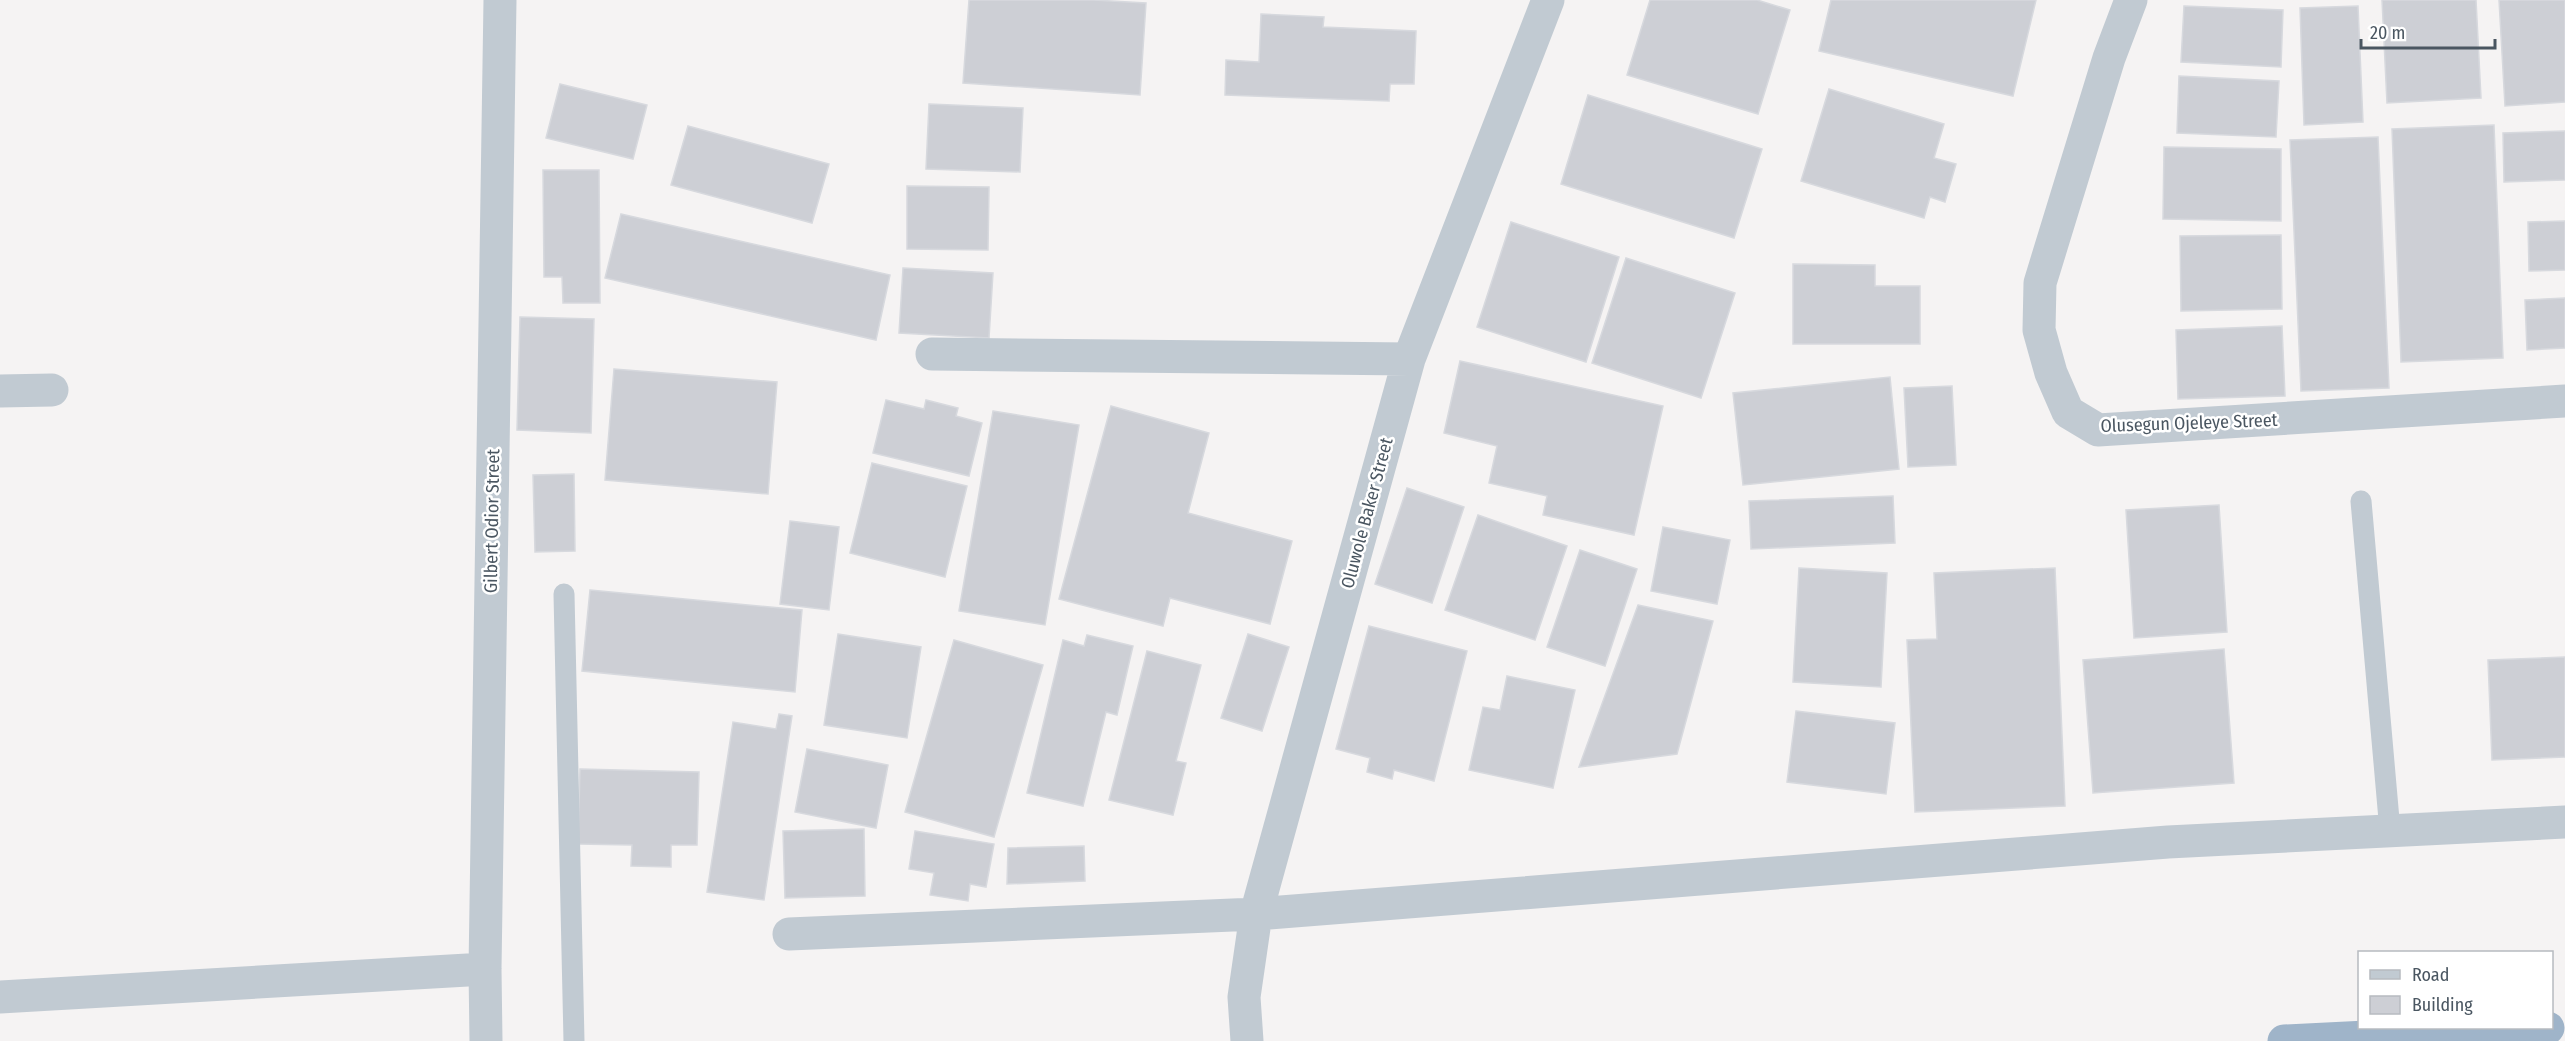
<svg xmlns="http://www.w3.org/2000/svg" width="2565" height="1041" viewBox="0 0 2565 1041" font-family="'Fira Sans Condensed',sans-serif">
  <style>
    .building { fill: #cdcfd5; stroke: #d7d9de; stroke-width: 1.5 }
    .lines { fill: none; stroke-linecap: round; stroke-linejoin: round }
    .service { stroke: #c1cad2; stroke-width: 21 }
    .minor { stroke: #c1cad2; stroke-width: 33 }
    .trunk { stroke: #9fb4c9; stroke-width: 33 }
    .labels { text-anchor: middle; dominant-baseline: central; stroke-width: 5; stroke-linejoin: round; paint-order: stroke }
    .street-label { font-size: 18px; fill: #4a5661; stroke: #fff }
  </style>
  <rect width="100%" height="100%" fill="#f5f3f3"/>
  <!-- building -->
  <path class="building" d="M 969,0 L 1094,0 L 1146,3 L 1140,95 L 963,83 Z
    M 1650,0 L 1757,0 L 1790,10 L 1758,114 L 1627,75 Z
    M 1831,0 L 2036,0 L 2013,96 L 1819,51 Z
    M 2382,0 L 2476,0 L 2481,98 L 2387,103 Z
    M 2499,0 L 2565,0 L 2565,102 L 2505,106 Z
    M 2184,6 L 2283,10 L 2281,67 L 2181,62 Z
    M 2358,6 L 2363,122 L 2304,125 L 2300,8 Z
    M 1261,14 L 1324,17 L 1323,27 L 1416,31 L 1414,84 L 1390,84 L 1389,101 L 1225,95 L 1226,60 L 1259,62 Z
    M 2179,76 L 2279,81 L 2276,137 L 2177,133 Z
    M 560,84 L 647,105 L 633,159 L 546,138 Z
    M 1829,89 L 1944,124 L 1934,158 L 1956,164 L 1945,202 L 1930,197 L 1924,218 L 1801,181 Z
    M 1588,95 L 1762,149 L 1734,238 L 1561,184 Z
    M 929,104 L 1023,108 L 1020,172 L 926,169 Z
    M 2494,125 L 2503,358 L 2401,362 L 2392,129 Z
    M 688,126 L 829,164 L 812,223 L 671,185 Z
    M 2565,131 L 2565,180 L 2504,182 L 2503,133 Z
    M 2378,137 L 2389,388 L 2301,391 L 2290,140 Z
    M 2164,147 L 2281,149 L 2281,221 L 2163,219 Z
    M 543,170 L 599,170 L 600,303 L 563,303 L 562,277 L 544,277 Z
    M 907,186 L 989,187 L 988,250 L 907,249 Z
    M 621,214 L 890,275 L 876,340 L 605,278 Z
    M 2565,221 L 2565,270 L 2529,271 L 2528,222 Z
    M 1511,222 L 1619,257 L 1586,362 L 1477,327 Z
    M 2281,235 L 2282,309 L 2181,311 L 2180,236 Z
    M 1626,258 L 1735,293 L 1701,398 L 1592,363 Z
    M 1793,264 L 1875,265 L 1875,286 L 1920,286 L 1920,344 L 1793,344 Z
    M 903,268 L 993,273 L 989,338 L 899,333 Z
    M 2565,298 L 2565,348 L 2527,350 L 2525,300 Z
    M 520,317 L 594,319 L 591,433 L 517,430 Z
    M 2282,326 L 2285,396 L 2178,399 L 2176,330 Z
    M 1460,361 L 1663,406 L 1634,535 L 1543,515 L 1547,496 L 1489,483 L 1497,446 L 1444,433 Z
    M 614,369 L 777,382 L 768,494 L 605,480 Z
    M 1890,377 L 1899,469 L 1743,485 L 1733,393 Z
    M 1952,386 L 1956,465 L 1908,467 L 1904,388 Z
    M 886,400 L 924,409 L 926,400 L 958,408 L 956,416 L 982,423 L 969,476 L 873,453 Z
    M 1111,406 L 1209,433 L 1188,513 L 1292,541 L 1270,624 L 1170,598 L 1163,626 L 1059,599 Z
    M 993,411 L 1079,425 L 1045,625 L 959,611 Z
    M 872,463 L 967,486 L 945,577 L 850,553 Z
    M 574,474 L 575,551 L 535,552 L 533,475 Z
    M 1407,488 L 1464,507 L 1432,603 L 1375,584 Z
    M 1893,496 L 1895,543 L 1751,549 L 1749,501 Z
    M 2219,505 L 2227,632 L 2134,638 L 2126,510 Z
    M 1478,515 L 1567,546 L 1535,640 L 1445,610 Z
    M 790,521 L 839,527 L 829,610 L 780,604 Z
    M 1663,527 L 1730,540 L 1717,604 L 1651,591 Z
    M 1580,550 L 1637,569 L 1605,666 L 1547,647 Z
    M 1799,568 L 1887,573 L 1881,687 L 1793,682 Z
    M 2055,568 L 2065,806 L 1915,812 L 1907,640 L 1937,639 L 1934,573 Z
    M 590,590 L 802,610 L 795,692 L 582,671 Z
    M 1638,605 L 1713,621 L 1677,754 L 1579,767 Z
    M 1369,626 L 1467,651 L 1434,781 L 1394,770 L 1392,779 L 1367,772 L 1370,758 L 1336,749 Z
    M 838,634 L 921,647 L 907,738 L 824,725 Z
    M 1248,634 L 1289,647 L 1262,731 L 1221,718 Z
    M 1087,635 L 1133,646 L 1117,715 L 1106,712 L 1083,806 L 1027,793 L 1063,640 L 1084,646 Z
    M 954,640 L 1043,665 L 994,837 L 905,812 Z
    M 2224,649 L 2234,783 L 2093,793 L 2083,660 Z
    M 1147,651 L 1201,665 L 1176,761 L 1186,763 L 1173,815 L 1109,800 Z
    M 2565,657 L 2565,757 L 2492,760 L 2488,660 Z
    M 1507,676 L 1575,690 L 1553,788 L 1469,770 L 1483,707 L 1500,710 Z
    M 1796,711 L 1895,723 L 1886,794 L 1787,782 Z
    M 779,714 L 792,716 L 764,900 L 707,892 L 733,722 L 776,729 Z
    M 807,749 L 888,765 L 876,828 L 795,812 Z
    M 580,769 L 699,772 L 697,845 L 671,845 L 671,867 L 631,866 L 632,845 L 578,844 Z
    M 864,829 L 865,896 L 785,898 L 783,831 Z
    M 915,831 L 994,844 L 986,887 L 970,884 L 968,901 L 930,895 L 934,873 L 909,869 Z
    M 1084,846 L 1085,881 L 1007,884 L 1008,848 Z"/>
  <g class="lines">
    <!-- service -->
    <path class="service" d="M 2361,501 L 2390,831
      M 564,594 L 574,1041"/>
    <!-- minor -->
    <path class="minor" d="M 2131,0 L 2109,58 L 2040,283 L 2039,330 L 2051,373 L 2068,412 L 2098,430 L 2565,401
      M 932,354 L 1409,359
      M 0,391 L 52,390
      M 789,934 L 1256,914 L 2168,842 L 2565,822
      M 0,997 L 485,969
      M 486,1041 L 485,969 L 500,0
      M 1247,1041 L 1244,997 L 1256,914 L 1409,359 L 1548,0"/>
    <!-- trunk -->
    <path class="trunk" d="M 2284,1041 L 2548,1028"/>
  </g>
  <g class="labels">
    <!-- street labels -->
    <g class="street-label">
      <text transform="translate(2189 423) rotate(-2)">Olusegun Ojeleye Street</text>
      <text transform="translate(1367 513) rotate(-75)">Oluwole Baker Street</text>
      <text transform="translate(492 521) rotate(-89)">Gilbert Odior Street</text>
    </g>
  </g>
  <!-- legend -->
  <rect x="2358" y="951" width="195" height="78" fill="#ffffff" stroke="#b7bbc0" stroke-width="1.5"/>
  <rect x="2370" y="970" width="30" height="9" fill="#c1cad2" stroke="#b7bbc0" stroke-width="1.5"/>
  <text x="2412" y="981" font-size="18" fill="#4a5661">Road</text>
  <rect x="2370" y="996" width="30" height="18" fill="#cdcfd5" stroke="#b7bbc0" stroke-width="1.5"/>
  <text x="2412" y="1011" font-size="18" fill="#4a5661">Building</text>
  <!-- scale -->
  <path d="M2361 39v9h134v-9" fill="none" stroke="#4a5661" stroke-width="3"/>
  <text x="2370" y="39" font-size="18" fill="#4a5661" stroke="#ffffff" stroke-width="4.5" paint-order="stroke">20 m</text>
</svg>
